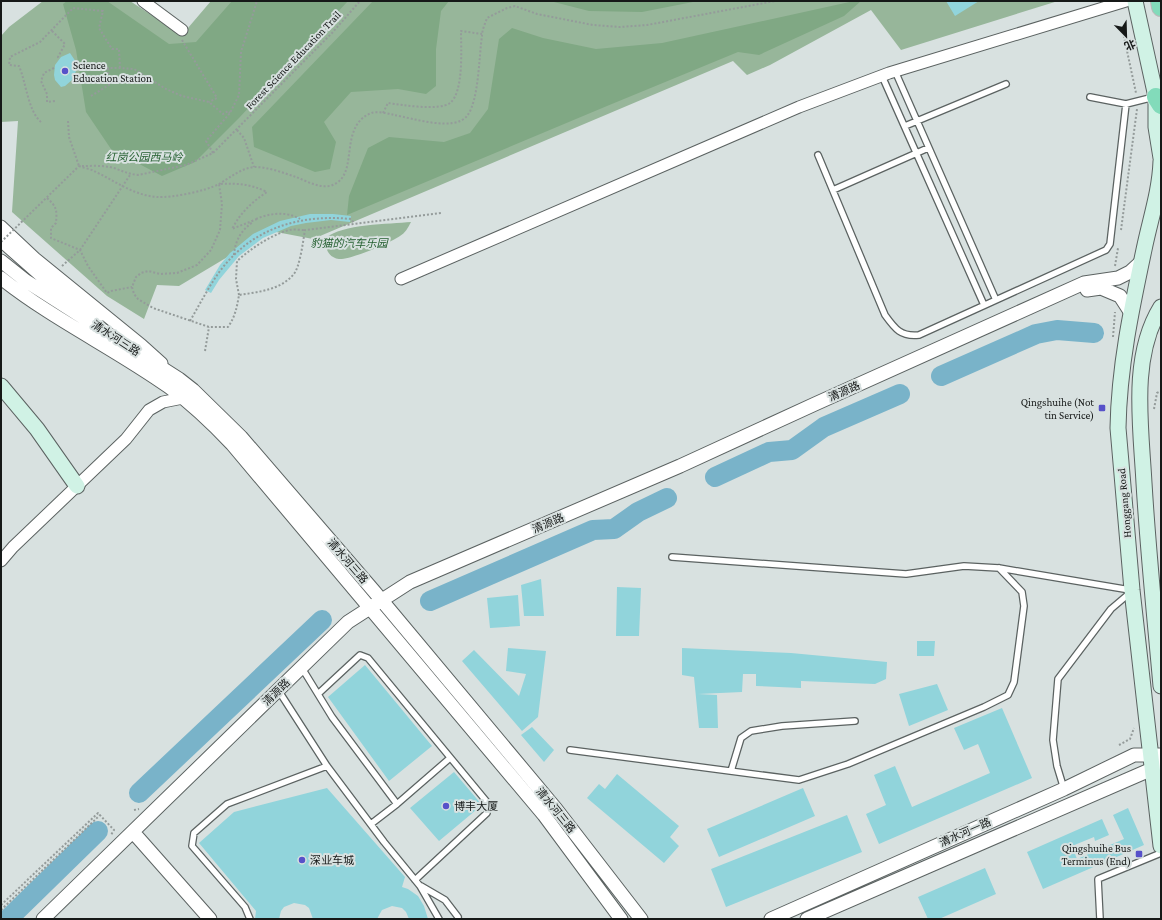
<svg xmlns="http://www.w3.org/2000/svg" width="1162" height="920" viewBox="0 0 1162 920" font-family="'Crimson Pro','Noto Sans SC',serif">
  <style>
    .green { fill: #97b69a }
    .forest { fill: #80a884 }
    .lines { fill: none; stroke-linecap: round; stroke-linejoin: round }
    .river { stroke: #79b3c9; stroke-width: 20 }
    .building { fill: #91d4db }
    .service-casing { stroke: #5b6261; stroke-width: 8 }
    .minor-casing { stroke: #5b6261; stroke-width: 13 }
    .tertiary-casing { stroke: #5b6261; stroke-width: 15 }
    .secondary-casing { stroke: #5b6261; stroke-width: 17 }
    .trunk-casing { stroke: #b9baba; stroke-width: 20 }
    .path { stroke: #949b9a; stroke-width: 2; stroke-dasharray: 2 2; stroke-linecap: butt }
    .service { stroke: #fff; stroke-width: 5.5 }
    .minor { stroke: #fff; stroke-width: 11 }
    .tertiary { stroke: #fff; stroke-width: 13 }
    .secondary { stroke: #d0f2e5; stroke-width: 15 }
    .trunk { stroke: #82dbba; stroke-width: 18 }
    .path-bridge { stroke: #949b9a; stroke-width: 2; stroke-dasharray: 2 2; stroke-linecap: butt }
    .poi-dot { fill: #5751c9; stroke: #d8e1e0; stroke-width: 1.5 }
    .labels { text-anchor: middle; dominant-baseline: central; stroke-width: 4; stroke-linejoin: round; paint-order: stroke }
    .street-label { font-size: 11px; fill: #161918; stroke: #d8e1e0 }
    .poi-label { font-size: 11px; fill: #161918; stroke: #d8e1e0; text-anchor: start }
    .park-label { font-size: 11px; font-style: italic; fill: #256031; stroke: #d8e1e0 }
  </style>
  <rect width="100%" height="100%" fill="#d8e1e0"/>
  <!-- green -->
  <path class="green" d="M 43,1 L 130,1 L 182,35 L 211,1 L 1058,1 L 901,50 L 871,10 L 770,65 L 747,75 L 733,61 L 313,239 L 271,231 L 179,286 L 157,285 L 144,319 L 107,296 L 12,212 L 18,121 L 1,122 L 1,36 L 9,27 Z
    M 411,222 C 408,228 405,233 400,236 C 390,243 350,260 339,259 C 329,258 324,248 326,238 C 341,224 390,224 411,222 Z"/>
  <!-- forest -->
  <path class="forest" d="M 67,1 L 107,1 L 169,44 L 196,42 L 232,1 L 348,1 L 239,118 L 195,162 L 162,176 L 111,149 L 86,112 L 76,50 L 63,4 Z
    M 373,1 L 449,1 L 441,11 L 436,49 L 436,86 L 426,94 L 398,89 L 351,92 L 324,122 L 336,142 L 330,169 L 315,172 L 254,147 L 252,127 Z
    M 550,1 L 698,1 L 642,12 L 589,11 Z
    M 854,1 L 861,1 L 844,16 L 759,55 L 738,52 L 607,106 L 347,215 L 349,196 L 368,148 L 389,137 L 444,142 L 470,133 L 488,109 L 499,39 L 512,28 L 543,38 L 596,49 L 662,43 Z"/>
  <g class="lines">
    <!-- river -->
    <path class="river" d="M 941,376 L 1036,334 L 1057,330 L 1094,333
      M 715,477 L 769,452 L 792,450 L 824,427 L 900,394
      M 430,601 L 593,530 L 614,529 L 638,512 L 667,498
      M 139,793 L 322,620
      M 8,919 L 98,831"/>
  </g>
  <!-- building -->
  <path class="building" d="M 946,1 L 979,1 L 955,16 Z
    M 70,53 L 76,62 L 76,71 L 72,80 L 65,86 L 61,87 L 55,80 L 54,75 L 55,65 L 61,57 Z
    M 310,214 L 333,214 L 351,216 L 350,222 L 331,220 L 306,223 L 291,226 L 263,238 L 239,256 L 219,280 L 211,293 L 205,290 L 220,265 L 230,253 L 253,234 L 280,221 Z
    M 541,579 L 544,616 L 524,616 L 521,585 Z
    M 617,587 L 641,588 L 639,636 L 616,636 Z
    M 518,595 L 520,626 L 490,628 L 487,598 Z
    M 917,641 L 935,641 L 934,656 L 917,656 Z
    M 508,648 L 546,651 L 538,717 L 522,731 L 462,661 L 474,650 L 519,696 L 526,674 L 506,671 Z
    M 682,648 L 791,653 L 887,662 L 886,679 L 875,684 L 801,681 L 801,688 L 756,686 L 756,674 L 743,674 L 742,692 L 698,694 L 717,695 L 718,728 L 699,728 L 694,677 L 682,675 Z
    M 365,665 L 432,746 L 389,781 L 328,697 Z
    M 937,684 L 948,710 L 909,726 L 899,694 Z
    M 1002,708 L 1032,778 L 879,844 L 866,814 L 886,805 L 874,775 L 895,766 L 912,807 L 990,773 L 978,744 L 964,750 L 954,728 Z
    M 532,727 L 554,750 L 544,762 L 521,735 Z
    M 454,772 L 482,805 L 439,841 L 410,808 Z
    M 617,774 L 679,826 L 670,837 L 679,846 L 664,863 L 587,798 L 599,784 L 605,789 Z
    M 327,788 L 405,877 L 402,887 L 408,889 L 418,896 L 424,906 L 428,919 L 409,919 L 406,912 L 402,908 L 392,906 L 382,910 L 377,919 L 313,919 L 309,908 L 305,905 L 294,903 L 284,907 L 281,911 L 279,919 L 255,919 L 256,911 L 199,843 L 234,812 Z
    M 803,788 L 815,816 L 719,857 L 707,829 Z
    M 1128,808 L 1144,845 L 1043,889 L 1027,852 L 1102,819 L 1109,835 L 1095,841 L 1094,837 L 1072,846 L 1077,859 L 1124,839 L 1113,815 Z
    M 847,815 L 862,852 L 726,907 L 711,869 Z
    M 985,868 L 996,894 L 939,919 L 928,919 L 918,897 Z"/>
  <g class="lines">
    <defs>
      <path id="service" d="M 895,71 L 996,300
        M 882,76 L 984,305
        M 1090,97 L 1126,104 L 1154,97
        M 905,126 L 1006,84
        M 818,155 L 885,315 C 895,329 901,337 919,335 L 1106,250 L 1110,244 L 1126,104
        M 833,190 L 928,148
        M 672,557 L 906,574 L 964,566 L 999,568 L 1130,590
        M 305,673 L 332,717 L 397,804
        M 318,694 L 360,655 L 368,658 L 487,802 L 487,813 L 415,880
        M 282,696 L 327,766 L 384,842 L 420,886 L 439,919
        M 570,750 L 799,780 L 848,764 L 984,707 L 1008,695 L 1014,682 L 1024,606 L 1022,592 L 999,568
        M 731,771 L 741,738 L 751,731 L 782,726 L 855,721
        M 1064,789 L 1057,766 L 1053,740 L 1058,679 L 1111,609 L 1131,592
        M 371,824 L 397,804 L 450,758
        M 421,886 L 445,900 L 458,917
        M 250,919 L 245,907 L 192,846 L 194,833 L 227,804 L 327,766
        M 1100,919 L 1098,879 L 1161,853"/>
      <path id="minor" d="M 143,1 L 182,30
        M 1,226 L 35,258 L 142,345 L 162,363
        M 401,279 L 799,107 L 889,73 L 1126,1
        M 1,561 L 13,547 L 126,439 L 149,410 L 163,402 L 183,398 L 188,394"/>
      <path id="tertiary" d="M 1,240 L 42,276 L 97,317
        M 1,261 L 26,281 L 179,379 L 193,390 L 241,437 L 373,590 L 556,809 L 641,919
        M 1,278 C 54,320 114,348 169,387 C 192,404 213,424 232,444 L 544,815 L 621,919
        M 1087,290 L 1101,288 L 1120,296 L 1131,313
        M 133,832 L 210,919
        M 43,919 L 348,622 L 410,582 L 680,466 L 815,404 L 1084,283 L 1118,278 L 1130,272 L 1141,262
        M 771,919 L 1064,789 L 1134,755 L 1161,755
        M 807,919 L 1152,769 L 1159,762"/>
      <path id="secondary" d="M 1135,1 L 1156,97 L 1156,127 L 1161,158
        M 1161,161 C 1160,190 1151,217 1145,245 C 1132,306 1119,366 1118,428 L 1132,590 L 1161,846
        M 1161,307 C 1130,357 1141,426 1144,483 C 1148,551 1155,618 1161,686
        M 1,386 L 37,429 L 77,486"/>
      <path id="trunk" d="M 1160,1 L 1161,7
        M 1156,97 L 1161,105"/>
    </defs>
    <!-- service casing -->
    <use href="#service" class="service-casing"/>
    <!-- minor casing -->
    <use href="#minor" class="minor-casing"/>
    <!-- tertiary casing -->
    <use href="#tertiary" class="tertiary-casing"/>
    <!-- secondary casing -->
    <use href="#secondary" class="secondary-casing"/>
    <!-- trunk casing -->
    <use href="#trunk" class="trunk-casing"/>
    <!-- path -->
    <path class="path" d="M 52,31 L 65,44 L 58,57 L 59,59
      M 1123,32 L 1136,93
      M 182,40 L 217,98 L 209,102
      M 76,65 L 86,64 L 91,68 L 120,68 L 134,69 L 166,89 L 182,96 L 209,102 L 223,114 L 228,111 L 230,113
      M 54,68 L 44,73 L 41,81 L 47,94 L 47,102 L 55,101
      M 91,96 L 109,85 L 108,68
      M 383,113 L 388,103 C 401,105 440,111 450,103 C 464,92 461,48 461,31 L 482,34
      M 68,121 L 69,137 L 79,166
      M 41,122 C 28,111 26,82 19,66 L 9,65 L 10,57 L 40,42 L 73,8 L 103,11 L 99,28 L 112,49 L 119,49 L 120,68
      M 237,130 L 244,138 L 254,167
      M 213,153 L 206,141 L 230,113 L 239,95 L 241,52 L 257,1
      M 79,166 C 84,168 91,169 96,172 C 117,182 133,195 157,197 C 172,198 206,191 219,184 C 231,177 241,168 255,167 C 268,167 284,173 296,177 C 309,182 325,192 338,182 C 357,168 340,126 371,113 C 377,111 387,113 394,115 C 412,118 454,132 467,116 C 479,101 479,55 482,36 C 482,30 485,24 487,18 L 507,8 L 515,6 L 537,14 L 593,25 L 620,27 L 647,25 L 775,1
      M 82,166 C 92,166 103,165 114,168 C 122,171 129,174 138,175 L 186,165 L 213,153 L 332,33 L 360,1
      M 47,198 C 57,207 57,210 56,223 L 51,228 L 51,238 L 80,250 L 88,266 L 107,293 L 111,291 L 132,287
      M 256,219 C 270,213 286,211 300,219
      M 257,219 L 232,229 C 241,212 252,202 267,192 C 250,184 238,183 219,184 L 222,204 L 220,230 L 211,250 L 197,265 L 177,273 L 160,274 L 148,271 L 141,273 L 136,277 L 132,287 L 134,294 L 138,299 L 153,308 L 209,327 L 228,327 C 235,317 237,307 239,295 C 258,292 280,290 293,275 C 300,268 303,241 305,230 L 441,213
      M 1121,230 L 1137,109
      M 234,255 C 235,241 241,230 253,222
      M 62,266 L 80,250 L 130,175
      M 1115,266 L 1118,248
      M 239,295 L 236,279 L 237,261 C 252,248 269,236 289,230 C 294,229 300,230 305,230
      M 190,321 C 200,304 209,286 220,271 C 252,228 300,214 351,219 L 354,223
      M 1113,337 L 1115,312
      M 205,351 L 209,327
      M 1154,409 L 1157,393 L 1161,391
      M 1119,745 L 1130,739 L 1134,728
      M 134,810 L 139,809
      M 1,905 L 98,813 L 114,830 L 111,835
      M 1,910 L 100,815"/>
    <!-- service -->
    <use href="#service" class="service"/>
    <!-- minor -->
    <use href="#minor" class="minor"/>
    <!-- tertiary -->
    <use href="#tertiary" class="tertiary"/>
    <!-- secondary -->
    <use href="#secondary" class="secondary"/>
    <!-- trunk -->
    <use href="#trunk" class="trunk"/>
    <!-- path-bridge -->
    <path class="path-bridge" d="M 1,242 L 79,166"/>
  </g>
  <!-- markers -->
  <g class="poi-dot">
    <circle cx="65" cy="71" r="4"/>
    <rect x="1098" y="404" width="8" height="8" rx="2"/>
    <circle cx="446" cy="806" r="4"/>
    <rect x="1135" y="850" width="8" height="8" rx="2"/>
    <circle cx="302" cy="860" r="4"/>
  </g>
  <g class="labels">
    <!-- street labels -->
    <g class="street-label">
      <text transform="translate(293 60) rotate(-46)">Forest Science Education Trail</text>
      <text transform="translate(116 338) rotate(33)">清水河三路</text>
      <text transform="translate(844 391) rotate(-24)">清源路</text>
      <text transform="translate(1124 503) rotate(-95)">Honggang Road</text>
      <text transform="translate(548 523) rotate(-23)">清源路</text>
      <text transform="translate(348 561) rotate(49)">清水河三路</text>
      <text transform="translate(276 692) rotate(-44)">清源路</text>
      <text transform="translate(556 810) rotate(51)">清水河三路</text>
      <text transform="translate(965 832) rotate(-24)">清水河一路</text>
    </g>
    <!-- poi labels -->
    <g class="poi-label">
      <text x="73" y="65">Science<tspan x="73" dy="13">Education Station</tspan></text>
      <text x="1094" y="402" text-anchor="end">Qingshuihe (Not<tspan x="1094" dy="13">tin Service)</tspan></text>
      <text x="454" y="806">博丰大厦</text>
      <text x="1131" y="848" text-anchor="end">Qingshuihe Bus<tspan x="1131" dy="13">Terminus (End)</tspan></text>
      <text x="310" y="860">深业车城</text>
    </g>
    <!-- park labels -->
    <g class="park-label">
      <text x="144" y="157">红岗公园西马岭</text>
      <text x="349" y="243">豹猫的汽车乐园</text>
    </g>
  </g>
  <!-- border -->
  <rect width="1162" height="920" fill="none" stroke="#161918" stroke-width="4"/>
  <!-- north arrow -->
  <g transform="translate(1126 36) rotate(157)" stroke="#d8e1e0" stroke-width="3" paint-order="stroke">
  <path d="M0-3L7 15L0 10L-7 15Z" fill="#161918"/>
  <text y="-6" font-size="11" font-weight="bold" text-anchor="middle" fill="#161918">北</text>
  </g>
</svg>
